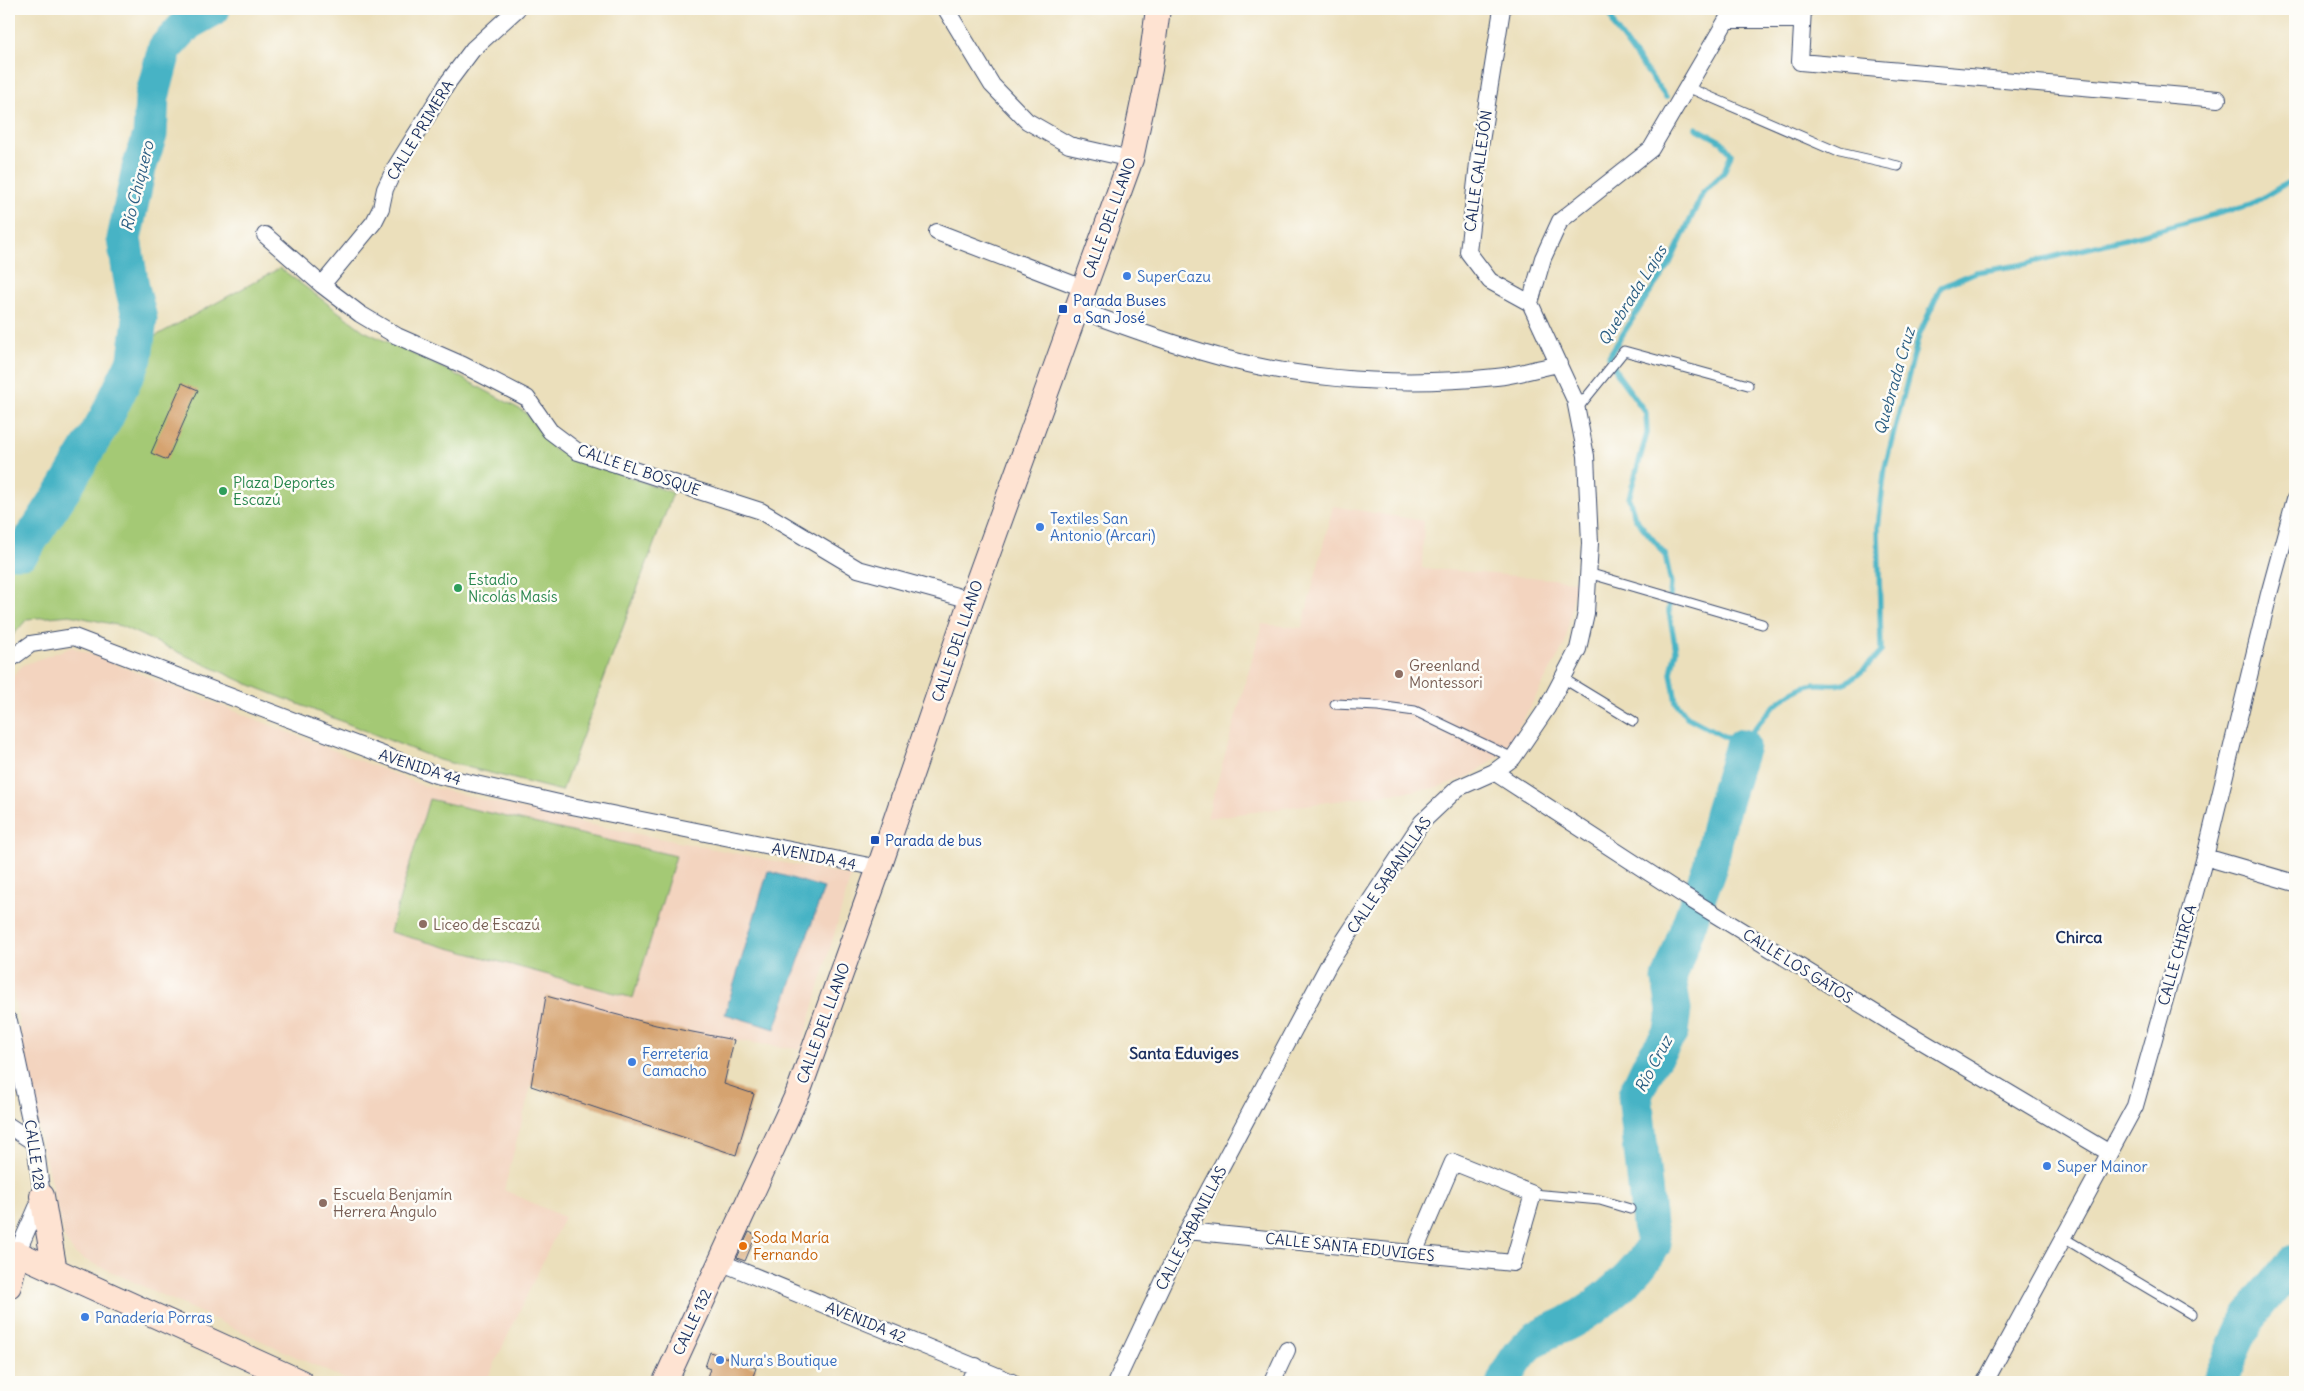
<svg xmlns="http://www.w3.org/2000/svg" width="2304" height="1391" viewBox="0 0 2304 1391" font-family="Delius,sans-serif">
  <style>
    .built { fill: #f3d4bf }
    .green { fill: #a4c974; stroke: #607c69 }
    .water { fill: #47b3c5; stroke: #317192 }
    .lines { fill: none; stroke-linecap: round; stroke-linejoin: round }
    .stream { stroke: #47b3c5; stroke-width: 5.5 }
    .river { stroke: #47b3c5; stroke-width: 35 }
    .building { fill: #d5a370 }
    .lane-casing { stroke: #3a496c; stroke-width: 11 }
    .street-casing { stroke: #3a496c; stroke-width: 18 }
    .secondary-casing { stroke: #3a496c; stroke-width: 26 }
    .lane { stroke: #fff; stroke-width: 9 }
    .street { stroke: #fff; stroke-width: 16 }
    .secondary { stroke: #fee3d2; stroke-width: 24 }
    .shop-dot { fill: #3f7fe0; stroke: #fdfcf7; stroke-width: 2 }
    .transit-dot { fill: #1a4fb4; stroke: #fdfcf7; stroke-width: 2 }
    .leisure-dot { fill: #2e9e5b; stroke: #fdfcf7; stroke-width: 2 }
    .education-dot { fill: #8d6e63; stroke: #fdfcf7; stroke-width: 2 }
    .food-dot { fill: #e8710a; stroke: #fdfcf7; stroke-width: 2 }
    .labels { text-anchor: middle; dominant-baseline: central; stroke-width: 5; stroke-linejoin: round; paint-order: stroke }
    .street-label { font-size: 15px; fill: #1b2f5e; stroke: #fdfcf7 }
    .shop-label { font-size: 15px; fill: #366cbe; stroke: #fdfcf7; text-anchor: start }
    .transit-label { font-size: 15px; fill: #164399; stroke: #fdfcf7; text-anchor: start }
    .leisure-label { font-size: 15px; fill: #27864d; stroke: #fdfcf7; text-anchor: start }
    .education-label { font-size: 15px; fill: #785e54; stroke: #fdfcf7; text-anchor: start }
    .food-label { font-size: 15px; fill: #c56008; stroke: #fdfcf7; text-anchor: start }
    .water-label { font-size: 16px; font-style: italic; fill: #2a5d82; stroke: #fdfcf7 }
    .neighbourhood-label { font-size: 16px; font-weight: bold; fill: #1b2f5e; stroke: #fdfcf7 }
  </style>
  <rect width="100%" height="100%" fill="#fdfcf7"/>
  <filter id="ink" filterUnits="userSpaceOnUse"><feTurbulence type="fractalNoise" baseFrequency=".02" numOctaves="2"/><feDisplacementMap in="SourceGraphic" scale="10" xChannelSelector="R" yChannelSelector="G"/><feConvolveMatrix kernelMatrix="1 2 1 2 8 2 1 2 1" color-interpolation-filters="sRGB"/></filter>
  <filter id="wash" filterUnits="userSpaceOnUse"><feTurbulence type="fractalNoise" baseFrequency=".0096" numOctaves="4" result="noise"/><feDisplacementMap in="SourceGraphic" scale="20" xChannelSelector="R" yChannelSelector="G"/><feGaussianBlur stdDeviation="1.12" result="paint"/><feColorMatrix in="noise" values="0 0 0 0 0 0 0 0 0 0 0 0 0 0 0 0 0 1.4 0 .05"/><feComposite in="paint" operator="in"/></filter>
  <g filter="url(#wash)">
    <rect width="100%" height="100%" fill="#ebdfbb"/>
    <!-- built -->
    <path class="built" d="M 1333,506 L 1424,521 L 1422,568 L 1576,581 L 1565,644 L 1514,736 L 1499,756 L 1470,776 L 1435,788 L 1207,818 L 1262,624 L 1302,628 Z
      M 72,647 L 422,785 L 577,822 L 851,876 L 801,1050 L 734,1040 L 656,1025 L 546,996 L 531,1086 L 504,1190 L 564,1217 L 486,1382 L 351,1382 L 86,1260 L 75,1254 L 65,1240 L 42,1146 L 9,972 L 9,680 L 23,665 Z"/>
    <!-- green -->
    <path class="green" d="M 280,268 L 364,331 L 451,372 L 525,412 L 553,449 L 673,493 L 562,791 L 439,760 L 248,684 L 121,626 L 70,615 L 27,619 L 9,640 L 9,557 L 29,555 L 137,381 L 152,338 Z
      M 429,799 L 676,856 L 633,998 L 390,932 Z"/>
    <!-- water -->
    <path class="water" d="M 768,871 L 824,888 L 775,1029 L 725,1014 Z"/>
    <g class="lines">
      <!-- stream -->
      <path class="stream" d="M 1609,9 L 1615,28 L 1666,97
        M 9,27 L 12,9
        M 1696,128 L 1722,142 L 1731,154 L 1724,172 L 1703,193 L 1668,267 L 1647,296 L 1609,356 L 1618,375 L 1646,413 L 1647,433 L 1629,498 L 1635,518 L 1665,554 L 1671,583 L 1669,612 L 1676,650 L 1671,673 L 1676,702 L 1687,717 L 1742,746 C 1759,721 1780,693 1810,685 C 1819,682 1830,686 1840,684 C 1855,681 1872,662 1881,651 L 1878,528 L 1885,467 L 1919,335 L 1941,287 L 1976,272 L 2020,265 L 2141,235 L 2252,204 L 2295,178"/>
      <!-- river -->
      <path class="river" d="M 9,551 L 23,551 L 64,489 L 106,418 L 135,358 L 140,319 L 132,287 L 124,239 L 139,168 L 150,135 L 152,97 L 165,48 L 188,23 L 213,9
        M 1504,1382 C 1512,1363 1524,1345 1542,1335 C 1551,1330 1562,1327 1570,1322 C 1600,1306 1638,1274 1654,1244 L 1649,1224 L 1635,1095 L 1650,1063 L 1671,1032 L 1674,1010 L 1669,979 L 1710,866 L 1721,815 L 1742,746
        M 2219,1382 L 2248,1318 L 2295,1261"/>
    </g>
    <g id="blocks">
      <!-- building -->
      <path class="building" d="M 182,383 L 198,390 L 167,460 L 151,453 Z
        M 546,996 L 656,1025 L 734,1040 L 724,1084 L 754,1094 L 736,1155 L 531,1086 Z
        M 749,1232 L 756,1235 L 745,1261 L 737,1258 Z
        M 710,1352 L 756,1368 L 751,1382 L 705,1382 L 710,1369 L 705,1367 Z"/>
    </g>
  </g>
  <g filter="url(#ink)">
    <use href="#blocks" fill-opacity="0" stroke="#3a496c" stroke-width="1"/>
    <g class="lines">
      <defs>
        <path id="lane" d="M 1687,87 L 1840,153 L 1898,166
          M 1577,409 L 1624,351 L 1748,385
          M 1588,573 L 1762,624
          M 1564,679 L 1633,721
          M 1335,704 L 1378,706 L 1415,711 L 1513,758
          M 1533,1194 L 1600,1200 L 1630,1209
          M 2062,1237 L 2191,1314"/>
        <path id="street" d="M 946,9 L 992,85 L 1027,121 L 1069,145 L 1131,159
          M 1502,9 L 1479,154 L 1468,252 L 1490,281 L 1530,303
          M 1803,9 L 1800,62 L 2218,99
          M 1727,20 L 1802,20
          M 937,232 L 1083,288
          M 265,235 L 322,285 L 360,314 L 397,336 L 463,365 L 527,398 L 550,431 L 578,452 L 761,511 L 858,569 L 971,600
          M 322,285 L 374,222 L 381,208 L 385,189 L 395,168 L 449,81 L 473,49 L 517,9
          M 1076,309 C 1136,330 1195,353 1257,366 C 1334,382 1417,385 1496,377 C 1517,375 1538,368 1559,364
          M 9,660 L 31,644 L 74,637 L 436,775 L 572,806 L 879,868
          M 1494,772 L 1685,896 L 1893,1024 L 2108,1152
          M 2205,857 L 2295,883
          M 9,1021 L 35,1143 L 42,1196 L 17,1253 L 9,1250
          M 9,1126 L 35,1143
          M 1187,1231 L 1513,1263 L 1533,1194 L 1453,1162 L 1414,1253
          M 720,1262 L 1012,1382
          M 969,1382 L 976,1366
          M 1116,1382 L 1187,1231 L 1330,962 L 1422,822 L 1458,788 L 1494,772 L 1513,758 L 1547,708 L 1578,649 L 1586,613 L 1590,543 L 1586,456 L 1575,400 L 1530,303 L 1543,258 L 1560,221 L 1651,149 L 1733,9
          M 1272,1382 L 1287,1350
          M 1985,1382 L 2135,1106 L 2205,857 L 2269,594 L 2295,499"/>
        <path id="secondary" d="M 42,1196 L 55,1271
          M 9,1286 L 17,1253 L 301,1382
          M 665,1382 L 798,1093 L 879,868 L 971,600 L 1131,159 L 1150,69 L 1158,9"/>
      </defs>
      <!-- lane casing -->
      <use href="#lane" class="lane-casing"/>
      <!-- street casing -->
      <use href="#street" class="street-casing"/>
      <!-- secondary casing -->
      <use href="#secondary" class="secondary-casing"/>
      <!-- lane -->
      <use href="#lane" class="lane"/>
      <!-- street -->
      <use href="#street" class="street"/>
      <!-- secondary -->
      <use href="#secondary" class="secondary"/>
    </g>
  </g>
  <!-- markers -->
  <g class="shop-dot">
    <circle cx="1127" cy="276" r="5"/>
    <circle cx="1040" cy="527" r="5"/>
    <circle cx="632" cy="1062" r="5"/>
    <circle cx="2047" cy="1166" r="5"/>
    <circle cx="85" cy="1317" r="5"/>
    <circle cx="720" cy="1360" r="5"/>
  </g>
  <g class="transit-dot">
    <rect x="1058" y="304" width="10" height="10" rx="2.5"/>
    <rect x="870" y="835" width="10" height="10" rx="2.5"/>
  </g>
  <g class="leisure-dot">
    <circle cx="223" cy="491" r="5"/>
    <circle cx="458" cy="588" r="5"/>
  </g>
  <g class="education-dot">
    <circle cx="1399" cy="674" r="5"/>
    <circle cx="423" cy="924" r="5"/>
    <circle cx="323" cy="1203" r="5"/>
  </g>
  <circle class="food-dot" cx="743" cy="1246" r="5"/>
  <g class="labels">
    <!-- street labels -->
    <g class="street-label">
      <text transform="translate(420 130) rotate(-59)">CALLE PRIMERA</text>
      <text transform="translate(1478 171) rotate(-82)">CALLE CALLEJÓN</text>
      <text transform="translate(1109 218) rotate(-70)">CALLE DEL LLANO</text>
      <text transform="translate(639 470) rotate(19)">CALLE EL BOSQUE</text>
      <text transform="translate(957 641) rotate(-71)">CALLE DEL LLANO</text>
      <text transform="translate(420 767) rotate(18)">AVENIDA 44</text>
      <text transform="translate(814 856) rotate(11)">AVENIDA 44</text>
      <text transform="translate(1389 875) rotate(-56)">CALLE SABANILLAS</text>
      <text transform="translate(2177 955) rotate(-74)">CALLE CHIRCA</text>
      <text transform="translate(1798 966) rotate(32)">CALLE LOS GATOS</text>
      <text transform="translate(823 1023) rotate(-70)">CALLE DEL LLANO</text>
      <text transform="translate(35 1155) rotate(82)">CALLE 128</text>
      <text transform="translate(1191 1228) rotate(-63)">CALLE SABANILLAS</text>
      <text transform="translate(1350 1247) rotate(6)">CALLE SANTA EDUVIGES</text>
      <text transform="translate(692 1322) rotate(-65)">CALLE 132</text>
      <text transform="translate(866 1322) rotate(22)">AVENIDA 42</text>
    </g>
    <!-- shop labels -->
    <g class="shop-label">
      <text x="1137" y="276">SuperCazu</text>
      <text x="1050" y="518">Textiles San<tspan x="1050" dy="17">Antonio (Arcari)</tspan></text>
      <text x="642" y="1053">Ferretería<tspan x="642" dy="17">Camacho</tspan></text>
      <text x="2057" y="1166">Super Mainor</text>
      <text x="95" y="1317">Panadería Porras</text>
      <text x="730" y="1360">Nura's Boutique</text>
    </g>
    <!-- transit labels -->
    <g class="transit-label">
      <text x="1073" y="300">Parada Buses<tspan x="1073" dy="17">a San José</tspan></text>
      <text x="885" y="840">Parada de bus</text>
    </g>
    <!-- leisure labels -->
    <g class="leisure-label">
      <text x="233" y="482">Plaza Deportes<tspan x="233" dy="17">Escazú</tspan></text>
      <text x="468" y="579">Estadio<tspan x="468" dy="17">Nicolás Masís</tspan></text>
    </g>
    <!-- education labels -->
    <g class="education-label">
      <text x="1409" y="665">Greenland<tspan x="1409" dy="17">Montessori</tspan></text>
      <text x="433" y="924">Liceo de Escazú</text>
      <text x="333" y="1194">Escuela Benjamín<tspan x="333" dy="17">Herrera Angulo</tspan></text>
    </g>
    <!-- food labels -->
    <g class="food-label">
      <text x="753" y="1237">Soda María<tspan x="753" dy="17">Fernando</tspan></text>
    </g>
    <!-- water labels -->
    <g class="water-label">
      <text transform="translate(137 186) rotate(-76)">Río Chiquero</text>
      <text transform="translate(1632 295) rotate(-58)">Quebrada Lajas</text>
      <text transform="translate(1894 381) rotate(-74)">Quebrada Cruz</text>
      <text transform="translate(1653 1064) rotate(-62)">Río Cruz</text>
    </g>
    <!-- neighbourhood labels -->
    <g class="neighbourhood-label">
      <text x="2079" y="937">Chirca</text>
      <text x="1184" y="1053">Santa Eduviges</text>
    </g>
  </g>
  <!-- margin -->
  <rect width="2304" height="1391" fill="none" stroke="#fdfcf7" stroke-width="30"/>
</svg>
